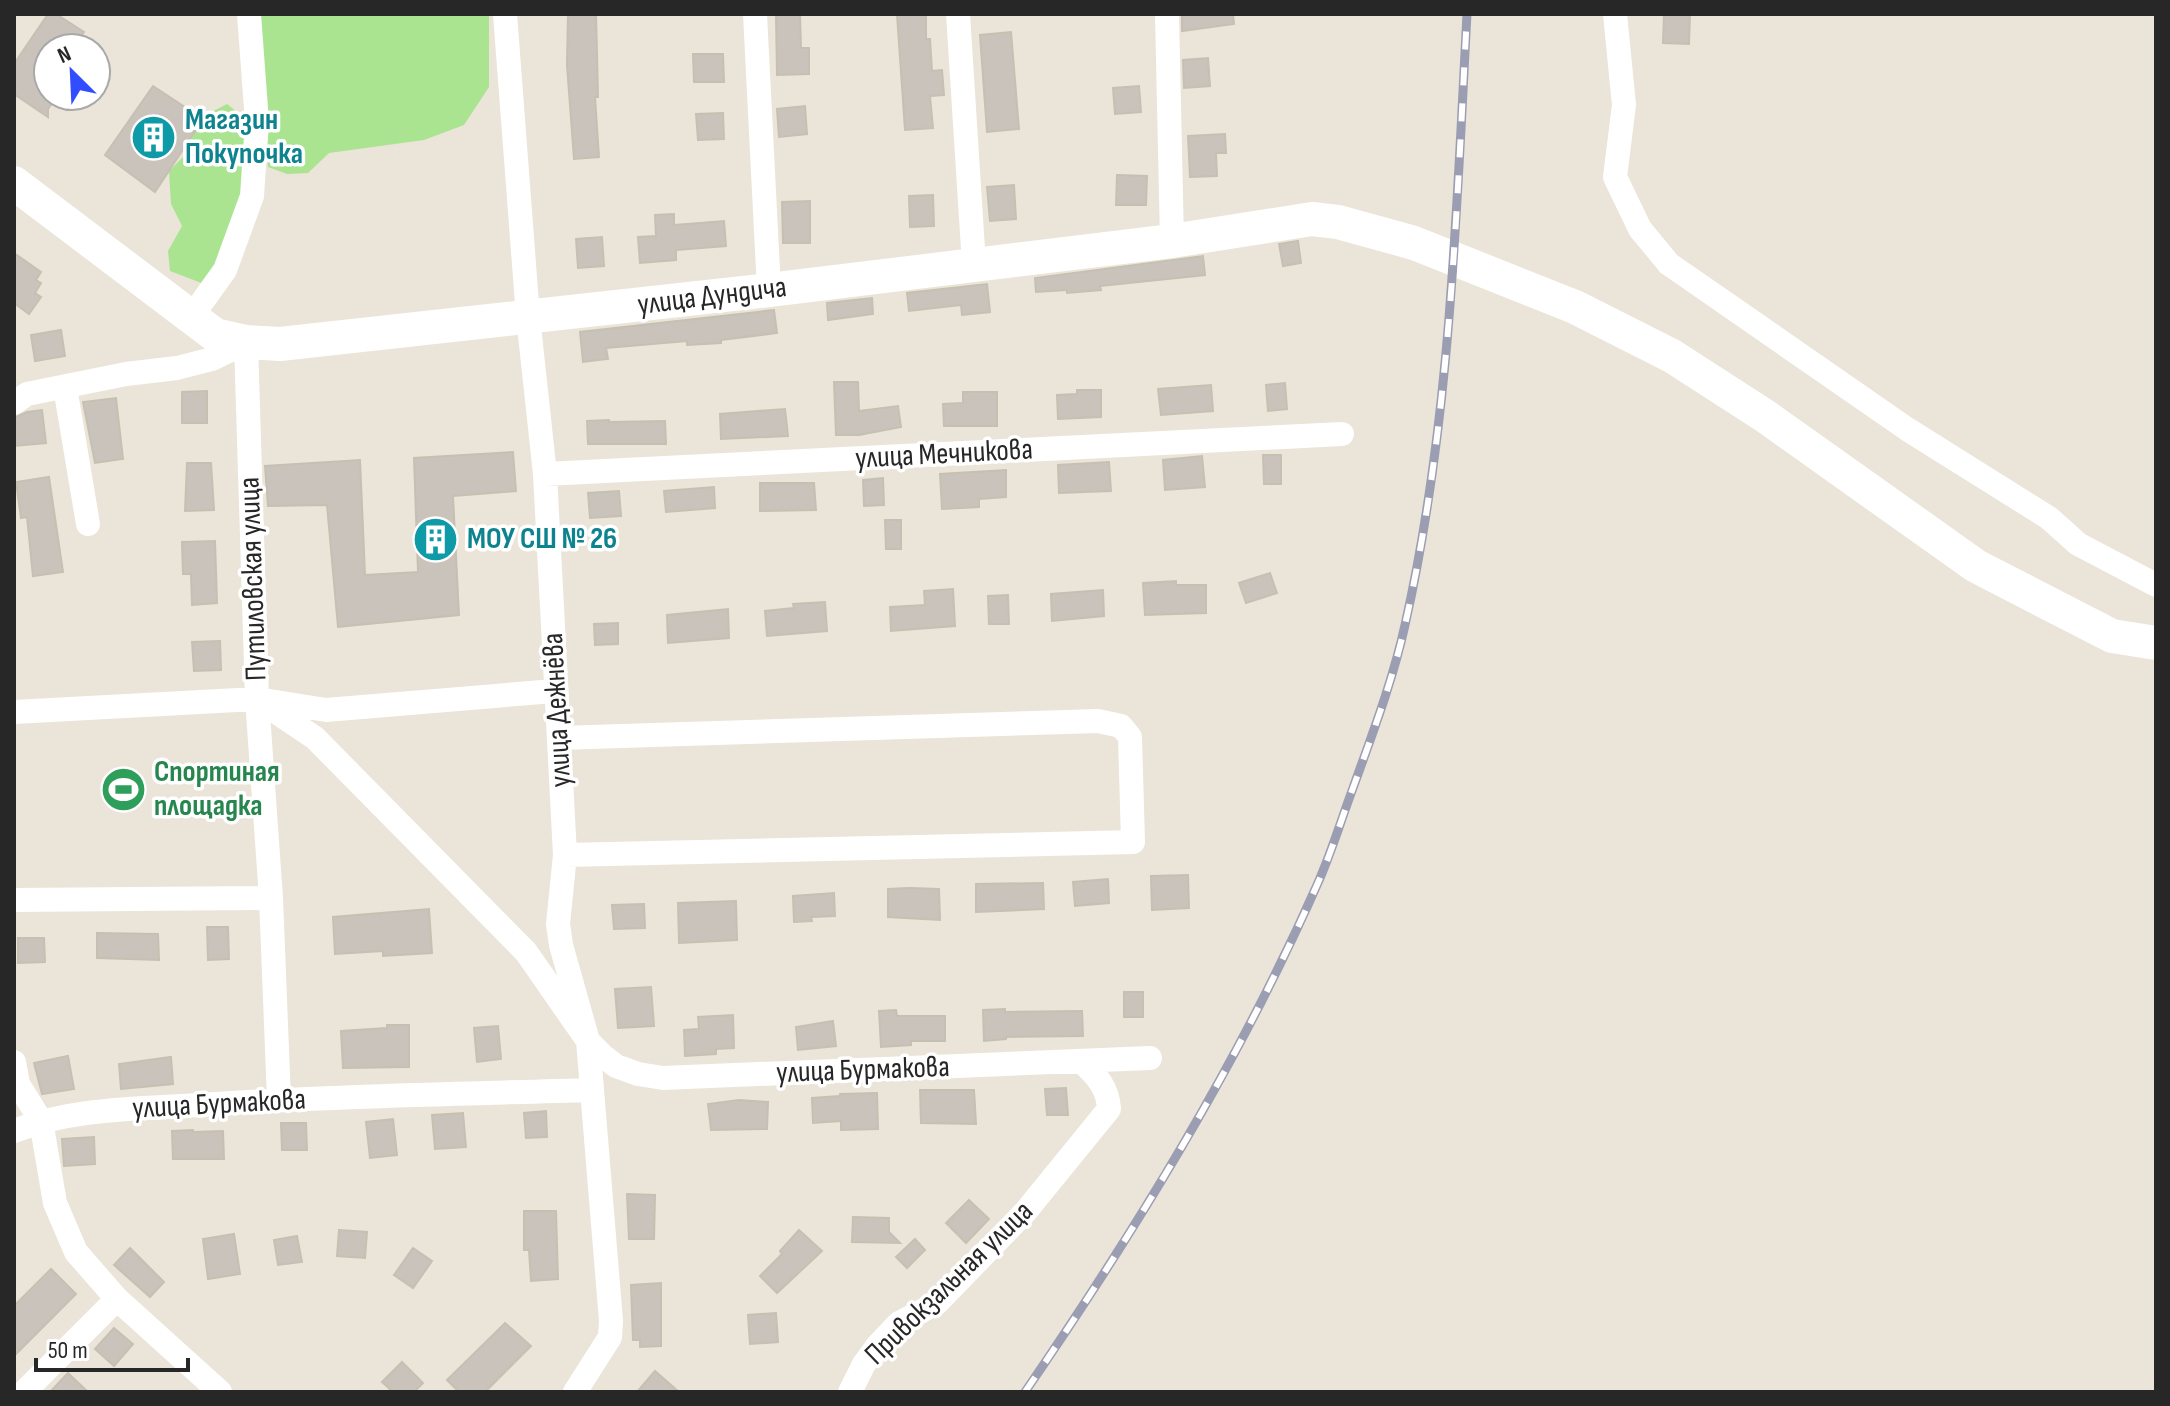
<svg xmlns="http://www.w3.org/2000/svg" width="2170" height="1406" viewBox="0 0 2170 1406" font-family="'Sofia Sans Condensed',sans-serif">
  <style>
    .green { fill: #aae491 }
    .building { fill: #c9c3bb; stroke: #c6c0b2; stroke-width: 2 }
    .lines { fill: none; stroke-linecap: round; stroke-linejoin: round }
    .street { stroke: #fff; stroke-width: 24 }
    .secondary { stroke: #fff; stroke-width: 34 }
    .rail-casing { stroke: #9b9db3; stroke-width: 9 }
    .rail { stroke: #fff; stroke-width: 6; stroke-dasharray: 18; stroke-linecap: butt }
    .labels { text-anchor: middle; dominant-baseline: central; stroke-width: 7; stroke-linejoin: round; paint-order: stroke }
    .culture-label { font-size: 30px; font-weight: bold; fill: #0d838f; stroke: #fff; text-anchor: start }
    .street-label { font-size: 30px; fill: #272727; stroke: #fff }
    .leisure-label { font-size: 30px; font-weight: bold; fill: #27864d; stroke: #fff; text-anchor: start }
  </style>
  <rect width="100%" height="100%" fill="#ebe4d8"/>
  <!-- green -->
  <path class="green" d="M 256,14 L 489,14 L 489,87 L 464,125 L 424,140 L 329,153 L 308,173 L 287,174 L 268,167 L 262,55 Z
    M 227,104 L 250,122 L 249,149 L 235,225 L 204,284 L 170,271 L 168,251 L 182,226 L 171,204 L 169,171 L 184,156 L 194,128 L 204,116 Z"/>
  <!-- building -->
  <path class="building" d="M 48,14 L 56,14 L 84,32 L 73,48 L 48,48 L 48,96 L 57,96 L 48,109 L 48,117 L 14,94 L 14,64 Z
    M 568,14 L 596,14 L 598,97 L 595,97 L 599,157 L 574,159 L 567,65 Z
    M 776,14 L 800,14 L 801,48 L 809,48 L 809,74 L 777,75 Z
    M 897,14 L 926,14 L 926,39 L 930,39 L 932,71 L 942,70 L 944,95 L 930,96 L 933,128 L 905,130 Z
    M 1182,14 L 1233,14 L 1234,24 L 1182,31 Z
    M 1664,14 L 1690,14 L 1689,44 L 1663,43 Z
    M 1011,32 L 1019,129 L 987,132 L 980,35 Z
    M 693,54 L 723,54 L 724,82 L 694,82 Z
    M 1208,58 L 1210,86 L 1184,88 L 1183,60 Z
    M 153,86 L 203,119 L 155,192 L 105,155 Z
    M 1139,86 L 1141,112 L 1115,114 L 1113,88 Z
    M 805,106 L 807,134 L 779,137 L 777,109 Z
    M 723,113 L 724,139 L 698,140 L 696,114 Z
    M 1225,134 L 1226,153 L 1216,153 L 1217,176 L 1190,177 L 1188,136 Z
    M 1117,175 L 1147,176 L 1146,205 L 1116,205 Z
    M 1014,185 L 1016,219 L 990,221 L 987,187 Z
    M 933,195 L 934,226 L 910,227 L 909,196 Z
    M 810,201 L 810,243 L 783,243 L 782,202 Z
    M 674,214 L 674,225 L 724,221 L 726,246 L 676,250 L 676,260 L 640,263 L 638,237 L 656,236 L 655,215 Z
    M 602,237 L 604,266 L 578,268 L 576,239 Z
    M 1298,241 L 1301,263 L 1283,266 L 1279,244 Z
    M 14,253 L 41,272 L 36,280 L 41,283 L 35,293 L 41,297 L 29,314 L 14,303 Z
    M 1203,256 L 1205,275 L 1100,286 L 1101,290 L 1067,293 L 1067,290 L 1036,292 L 1035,278 Z
    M 987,284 L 990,312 L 962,315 L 961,305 L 909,311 L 907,293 Z
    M 872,298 L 873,314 L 828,320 L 827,303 Z
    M 774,310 L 777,333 L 721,340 L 721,343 L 687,345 L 687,341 L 606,348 L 608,359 L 583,362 L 580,332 Z
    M 61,330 L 65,356 L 35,361 L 31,335 Z
    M 834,382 L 858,382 L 859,411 L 898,406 L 901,427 L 859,435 L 836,435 Z
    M 1285,383 L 1287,409 L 1268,411 L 1266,385 Z
    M 1211,385 L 1213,411 L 1161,415 L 1158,389 Z
    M 1077,390 L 1101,390 L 1101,417 L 1058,419 L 1057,395 L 1077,394 Z
    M 207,391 L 207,423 L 182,423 L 182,392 Z
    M 963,392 L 997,392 L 997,426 L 944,426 L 943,404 L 963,403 Z
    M 116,398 L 123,459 L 95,463 L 83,402 Z
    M 785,409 L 788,436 L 721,439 L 720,414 Z
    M 42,410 L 46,443 L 14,446 L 14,418 L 27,412 Z
    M 609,420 L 609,422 L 665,421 L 666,444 L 588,444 L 587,421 Z
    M 513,452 L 516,491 L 453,496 L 459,615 L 338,627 L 327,505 L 268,506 L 265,466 L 360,460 L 365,575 L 418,572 L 414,458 Z
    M 1263,455 L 1281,455 L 1281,484 L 1264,484 Z
    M 1202,456 L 1205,487 L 1165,490 L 1163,460 Z
    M 1109,462 L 1111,491 L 1059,493 L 1058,465 Z
    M 187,463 L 211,463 L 214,510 L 185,511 Z
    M 1006,470 L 1006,497 L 979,499 L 979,507 L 942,509 L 940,474 Z
    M 49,477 L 63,572 L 33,576 L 27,517 L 21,518 L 16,482 Z
    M 883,478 L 884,505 L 864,506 L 863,480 Z
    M 760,483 L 814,483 L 816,510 L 760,511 Z
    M 714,487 L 715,508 L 666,512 L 664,491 Z
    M 619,491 L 621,516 L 590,518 L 588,493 Z
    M 885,520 L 901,520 L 901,549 L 886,549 Z
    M 215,541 L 217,603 L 192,605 L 191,574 L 183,574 L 182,542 Z
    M 1270,573 L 1277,593 L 1246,603 L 1239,583 Z
    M 1176,581 L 1176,585 L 1206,585 L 1206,613 L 1145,615 L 1143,583 Z
    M 953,589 L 955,626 L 891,631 L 890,607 L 925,605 L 924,591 Z
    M 1103,590 L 1104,616 L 1052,621 L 1051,594 Z
    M 1008,595 L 1009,624 L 989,624 L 988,596 Z
    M 825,602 L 827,631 L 767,636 L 765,611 L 794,608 L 793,604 Z
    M 728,609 L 729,638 L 668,643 L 667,615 Z
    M 618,623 L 618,644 L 595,645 L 594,624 Z
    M 220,641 L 221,670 L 194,671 L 192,642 Z
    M 1188,875 L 1189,908 L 1152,910 L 1151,876 Z
    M 1108,879 L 1109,903 L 1075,906 L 1073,882 Z
    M 1043,883 L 1044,909 L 976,912 L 976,884 Z
    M 909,888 L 939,889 L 940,920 L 888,917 L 888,889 Z
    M 834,893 L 835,916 L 811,917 L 812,921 L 794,922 L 793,896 Z
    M 736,901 L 737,940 L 679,943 L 678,903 Z
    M 644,904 L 645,928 L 614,929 L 612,905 Z
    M 429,909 L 432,953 L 383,956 L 383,951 L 335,954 L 333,917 Z
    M 207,927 L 228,927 L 229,959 L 208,960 Z
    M 97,933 L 158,934 L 159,960 L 97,958 Z
    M 18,938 L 44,938 L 45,962 L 18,963 Z
    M 651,987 L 654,1026 L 618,1028 L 615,989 Z
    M 1124,992 L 1143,992 L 1143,1017 L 1124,1017 Z
    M 1005,1009 L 1005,1012 L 1082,1011 L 1083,1036 L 1006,1037 L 1006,1039 L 984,1041 L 983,1010 Z
    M 896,1010 L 897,1016 L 945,1016 L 945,1041 L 911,1041 L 911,1045 L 881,1047 L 879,1011 Z
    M 733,1015 L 734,1048 L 716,1049 L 716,1054 L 685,1056 L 684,1030 L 699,1029 L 698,1017 Z
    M 833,1021 L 836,1046 L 798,1050 L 796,1027 Z
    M 387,1025 L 409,1025 L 409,1067 L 343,1068 L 341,1031 L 387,1028 Z
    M 498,1026 L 501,1059 L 477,1062 L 474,1028 Z
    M 68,1056 L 74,1089 L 42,1094 L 34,1063 Z
    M 171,1057 L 173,1084 L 121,1089 L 119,1064 Z
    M 1066,1088 L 1068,1115 L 1047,1115 L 1045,1089 Z
    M 920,1090 L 974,1090 L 976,1124 L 921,1123 Z
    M 877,1093 L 878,1129 L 841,1130 L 841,1121 L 813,1123 L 812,1098 L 840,1096 L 840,1094 Z
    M 739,1100 L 768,1102 L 767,1129 L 711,1130 L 708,1104 Z
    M 546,1111 L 547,1137 L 526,1138 L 524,1113 Z
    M 463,1113 L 466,1147 L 435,1149 L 432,1115 Z
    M 393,1119 L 397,1155 L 370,1158 L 366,1122 Z
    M 281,1123 L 306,1123 L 307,1150 L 282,1150 Z
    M 193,1130 L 193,1132 L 223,1131 L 224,1159 L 173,1159 L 172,1131 Z
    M 94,1137 L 95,1164 L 64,1166 L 62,1139 Z
    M 627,1194 L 655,1195 L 654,1239 L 629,1239 Z
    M 969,1200 L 989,1219 L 966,1243 L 946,1223 Z
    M 524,1211 L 556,1211 L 558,1279 L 531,1281 L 529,1250 L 524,1250 Z
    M 853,1217 L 889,1218 L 889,1232 L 900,1243 L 852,1242 Z
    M 339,1230 L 367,1232 L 365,1258 L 337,1256 Z
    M 799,1230 L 822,1251 L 777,1293 L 760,1276 L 782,1254 L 780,1251 Z
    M 234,1234 L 240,1274 L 208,1279 L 203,1239 Z
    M 297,1236 L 302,1262 L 278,1265 L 274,1240 Z
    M 915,1239 L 925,1250 L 907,1268 L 896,1257 Z
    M 130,1248 L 164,1282 L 150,1297 L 114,1265 Z
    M 413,1248 L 432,1261 L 413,1288 L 394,1275 Z
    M 51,1269 L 76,1294 L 14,1356 L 14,1306 Z
    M 661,1283 L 661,1346 L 640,1347 L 640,1340 L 633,1340 L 631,1285 Z
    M 776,1313 L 778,1342 L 750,1344 L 748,1315 Z
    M 505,1323 L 531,1346 L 485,1392 L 459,1392 L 447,1380 Z
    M 114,1328 L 133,1344 L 114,1366 L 95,1349 Z
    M 402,1362 L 423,1383 L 414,1392 L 393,1392 L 382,1382 Z
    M 655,1371 L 679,1392 L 637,1392 Z
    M 68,1373 L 88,1392 L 50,1392 Z"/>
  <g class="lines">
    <!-- street -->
    <path class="street" d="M 505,14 L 528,317 L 545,474 L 565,855 L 558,924 L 561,945 L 588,1041 L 611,1321 L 610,1337 L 575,1392
      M 755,14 L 769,290
      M 958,14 L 974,265
      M 1167,14 L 1172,241
      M 1615,14 L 1624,105 L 1615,177 L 1640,229 L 1669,264 L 1907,429 L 2049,518 L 2078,544 L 2156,585
      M 192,316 L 225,270 L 252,196 L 257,122 L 249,14
      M 65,387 L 88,524
      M 14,403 L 27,394 L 126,374 L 177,368 L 212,359 L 246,342 L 257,699 L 271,898 L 279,1100
      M 545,474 L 1342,434
      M 257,699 L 315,738 L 526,952 L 588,1041 L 603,1056 L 616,1066 L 638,1074 L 663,1078 L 1150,1058
      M 14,712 L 257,699 L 326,710 L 554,691
      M 559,738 L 1098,721 L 1121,726 L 1130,737 L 1133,842 L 565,855
      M 14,900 L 271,898
      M 14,1062 L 18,1084 L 41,1121 L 55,1203 L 76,1252 L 117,1299 L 220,1392
      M 14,1131 C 73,1108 137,1109 200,1105 C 330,1096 461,1094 591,1090
      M 24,1392 L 117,1299
      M 850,1392 L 864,1364 L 878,1345 L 899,1323 L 937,1303 L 1026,1211 L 1109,1109 C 1108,1088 1097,1076 1082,1062"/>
    <!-- secondary -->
    <path class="secondary" d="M 14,183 L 215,335 L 246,342 L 280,344 L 769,290 L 1172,241 L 1312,219 L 1338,222 L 1414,243 L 1575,307 L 1672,356 L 1765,416 L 1976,566 L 2112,636 L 2156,643"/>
    <defs>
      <path id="rail" d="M 1025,1392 C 1135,1231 1238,1064 1317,885 C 1331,854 1341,820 1353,788 C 1372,735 1393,680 1405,625 C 1450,425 1456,219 1467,14"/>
    </defs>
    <!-- rail casing -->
    <use href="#rail" class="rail-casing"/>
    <!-- rail -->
    <use href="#rail" class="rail"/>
  </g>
  <!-- icons -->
  <defs>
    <symbol id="building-disc" viewBox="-11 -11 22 22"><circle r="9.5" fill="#0f9aa8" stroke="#fff"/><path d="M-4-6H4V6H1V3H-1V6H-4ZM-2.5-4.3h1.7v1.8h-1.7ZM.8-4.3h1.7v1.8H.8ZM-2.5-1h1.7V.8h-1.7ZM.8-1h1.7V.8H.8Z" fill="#fff"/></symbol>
    <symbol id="stadium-disc" viewBox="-11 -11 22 22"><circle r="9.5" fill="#2e9e5b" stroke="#fff"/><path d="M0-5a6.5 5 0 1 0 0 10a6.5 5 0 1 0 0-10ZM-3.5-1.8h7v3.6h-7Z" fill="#fff"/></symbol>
  </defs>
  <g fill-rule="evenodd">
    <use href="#building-disc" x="128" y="112" width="51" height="51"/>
    <use href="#building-disc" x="410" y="514" width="51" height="51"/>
    <use href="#stadium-disc" x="98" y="764" width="51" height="51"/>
  </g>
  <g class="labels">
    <!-- culture labels -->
    <g class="culture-label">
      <text x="185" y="120">Магазин<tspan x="185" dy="34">Покупочка</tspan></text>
      <text x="467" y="539">МОУ СШ № 26</text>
    </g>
    <!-- street labels -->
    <g class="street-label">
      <text transform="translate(712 296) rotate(-7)">улица Дундича</text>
      <text transform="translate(944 454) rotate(-3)">улица Мечникова</text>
      <text transform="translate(253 579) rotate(-92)">Путиловская улица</text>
      <text transform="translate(557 710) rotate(-93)">улица Дежнёва</text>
      <text transform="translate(863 1070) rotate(-2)">улица Бурмакова</text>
      <text transform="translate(219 1104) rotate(-3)">улица Бурмакова</text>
      <text transform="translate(949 1283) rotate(-44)">Привокзальная улица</text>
    </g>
    <!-- leisure labels -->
    <g class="leisure-label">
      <text x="154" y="772">Спортиная<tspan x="154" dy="34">площадка</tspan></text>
    </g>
  </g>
  <!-- border -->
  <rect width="2170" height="1406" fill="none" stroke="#272727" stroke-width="32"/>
  <!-- north arrow -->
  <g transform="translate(72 72) rotate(336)"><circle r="38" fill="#ffffff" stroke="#a9a9a9" stroke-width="2"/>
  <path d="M0-6L14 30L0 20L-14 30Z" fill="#314dff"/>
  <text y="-12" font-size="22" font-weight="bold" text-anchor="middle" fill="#272727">N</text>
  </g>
  <!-- scale -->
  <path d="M36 1358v12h152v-12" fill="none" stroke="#272727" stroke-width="4"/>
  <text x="48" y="1358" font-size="24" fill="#272727" stroke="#ffffff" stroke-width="6" paint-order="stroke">50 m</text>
</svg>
